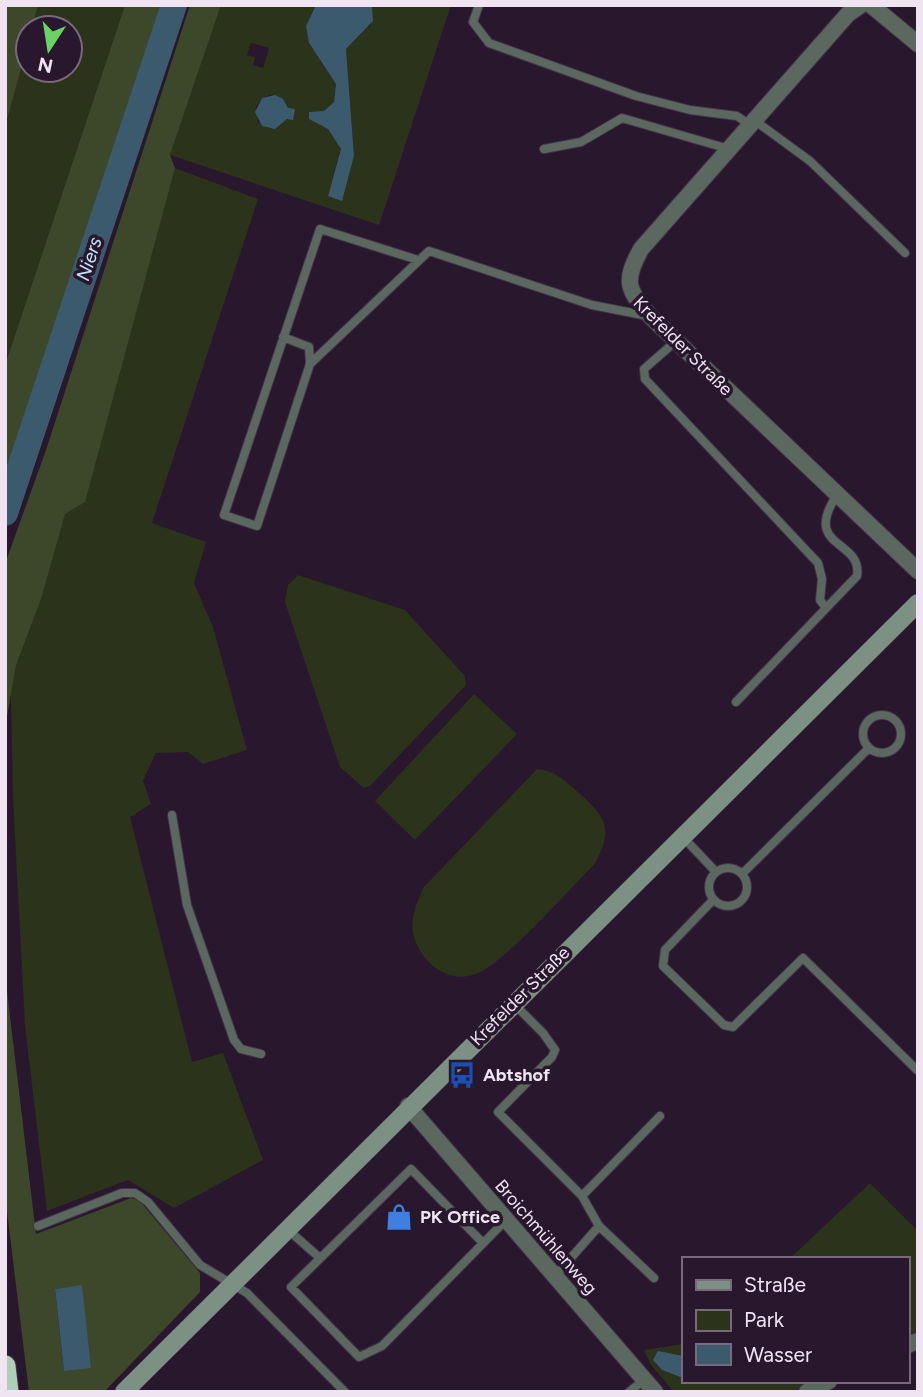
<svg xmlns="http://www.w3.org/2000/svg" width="923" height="1397" viewBox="0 0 923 1397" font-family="Figtree,sans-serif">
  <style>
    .green { fill: #2b331a; fill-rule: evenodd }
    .forest { fill: #3d4729; fill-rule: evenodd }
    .water { fill: #3c5a6e }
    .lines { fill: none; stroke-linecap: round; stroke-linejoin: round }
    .river { stroke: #3c5a6e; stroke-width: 26 }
    .lane-casing { stroke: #453449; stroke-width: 10 }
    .street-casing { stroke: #453449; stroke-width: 18 }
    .secondary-casing { stroke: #453449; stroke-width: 19 }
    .highway-casing { stroke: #453449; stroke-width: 23 }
    .lane { stroke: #5a685f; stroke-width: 8 }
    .street { stroke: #5a685f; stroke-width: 16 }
    .secondary { stroke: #7c9183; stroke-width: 18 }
    .highway { stroke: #adcfb9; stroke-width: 21 }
    .labels { text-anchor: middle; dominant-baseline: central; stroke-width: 7; stroke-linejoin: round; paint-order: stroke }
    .street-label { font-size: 18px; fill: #f0e4f3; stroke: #29172d }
    .poi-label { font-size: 18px; font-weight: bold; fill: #f0e4f3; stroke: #29172d; text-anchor: start }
    .water-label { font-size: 19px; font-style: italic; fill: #c4e5fc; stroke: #29172d }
  </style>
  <rect width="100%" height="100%" fill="#29172d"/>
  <!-- green -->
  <path class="green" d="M 38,5 L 125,5 L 5,365 L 5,127 L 28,44 L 28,70 L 70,70 L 70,28 L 32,28 Z
    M 221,5 L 316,5 L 306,26 L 309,43 L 336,84 L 334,102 L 324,111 L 328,129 L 341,149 L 328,196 L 354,156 L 346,49 L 373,21 L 372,5 L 451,5 L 379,225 L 170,155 ZM 251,43 L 269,48 L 263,68 L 253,65 L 255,57 L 247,55 ZM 270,95 L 279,97 L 288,108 L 287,119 L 268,128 L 258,122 L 256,107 L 262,98 Z
    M 175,168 L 258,199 L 152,523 L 206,542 L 194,583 L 213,627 L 247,750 L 203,764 L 188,752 L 156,753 L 143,781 L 151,804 L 130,817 L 192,1062 L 223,1053 L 263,1160 L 174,1208 L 128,1180 L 47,1211 L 25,1026 L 13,798 L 10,652 Z
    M 298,575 L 405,610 L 465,676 L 466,685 L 370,786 L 364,788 L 340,767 L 285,602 L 288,585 Z
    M 474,694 L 517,734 L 415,840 L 375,801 Z
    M 537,769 C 556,771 564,780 579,793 C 607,818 614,830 594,865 C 570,888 503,965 476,974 C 454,982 433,971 421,952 C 406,929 413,910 424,887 Z
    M 870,1183 L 918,1231 L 918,1332 L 907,1337 L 907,1259 L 789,1259 Z
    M 683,1344 L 683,1381 L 812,1381 L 792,1392 L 674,1392 L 651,1365 L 644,1350 Z"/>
  <!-- forest -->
  <path class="forest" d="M 5,5 L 38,5 L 32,28 L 28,28 L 28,44 L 5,127 Z
    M 125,5 L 164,5 L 5,492 L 5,365 Z
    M 190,5 L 221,5 L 170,155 L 175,168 L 85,502 L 65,514 L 41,599 L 16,665 L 5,728 L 5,564 L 46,450 Z
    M 5,974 L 36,1234 L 131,1198 L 139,1200 L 200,1273 L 200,1292 L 104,1392 L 29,1392 L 5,1195 ZM 81,1286 L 82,1286 L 64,1371 L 55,1289 Z"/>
  <!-- water -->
  <path class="water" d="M 316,5 L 372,5 L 373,21 L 346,49 L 354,156 L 342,201 L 328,196 L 341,149 L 328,129 L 309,119 L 309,112 L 324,111 L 334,102 L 336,84 L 309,43 L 306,26 Z
    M 275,95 L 283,99 L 288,108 L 295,109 L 293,120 L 287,119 L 275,129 L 262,126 L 255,112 L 262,98 Z
    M 82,1285 L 91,1368 L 64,1371 L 55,1289 Z
    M 658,1351 L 683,1356 L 683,1378 L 662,1370 L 653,1360 Z"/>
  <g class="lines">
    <!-- river -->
    <path class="river" d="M 5,513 L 174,5"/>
    <defs>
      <path id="lane" d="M 479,5 L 473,22 L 489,43 L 636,96 L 690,110 L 737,116 L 750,125
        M 754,120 L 810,161 L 905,253
        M 544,149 L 581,142 L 622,118 L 729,149
        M 418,260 L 320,229 L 224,515 L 257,526 L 310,364 L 429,251 L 592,305 L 648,316
        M 283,337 L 309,347 L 310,364
        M 676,341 L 644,369 L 645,379 L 818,563 L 822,579 L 820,600 L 826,608
        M 736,702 L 857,576 C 863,539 801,549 837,495
        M863 734a19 19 0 1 1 38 0a19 19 0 1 1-38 0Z
        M 172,815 L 187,905 L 234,1040 L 241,1049 L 261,1054
        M 682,836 L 716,872
        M709 887a19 19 0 1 1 38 0a19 19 0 1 1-38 0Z
        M 742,874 L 869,748
        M 713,900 L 665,950 L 663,966 L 724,1025 L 733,1027 L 803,958 L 918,1071
        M 513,1003 L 543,1033 L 555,1050 L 552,1057 L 498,1112 L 582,1196 L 599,1226 L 555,1276
        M 582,1196 L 660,1116
        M 38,1226 L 122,1193 L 135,1193 L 148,1202 L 200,1265 L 247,1293 L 345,1392
        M 599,1226 L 654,1278
        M 287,1229 L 320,1258
        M 482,1242 L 411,1169 L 291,1287 L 359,1357 L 382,1346 L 506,1220
        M 629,1392 L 645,1379"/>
      <path id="street" d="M 861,5 L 848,14 L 641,249 C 623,282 627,289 651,317 L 918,571
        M 871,5 L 918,44
        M 408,1106 L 655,1392
        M 907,1345 L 918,1341
        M 807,1392 L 829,1381"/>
      <path id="secondary" d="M 124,1392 L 918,603"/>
      <path id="highway" d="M 5,1366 L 8,1392"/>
    </defs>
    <!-- lane casing -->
    <use href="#lane" class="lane-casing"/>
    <!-- street casing -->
    <use href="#street" class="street-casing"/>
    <!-- secondary casing -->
    <use href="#secondary" class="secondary-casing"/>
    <!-- highway casing -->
    <use href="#highway" class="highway-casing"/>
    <!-- lane -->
    <use href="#lane" class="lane"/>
    <!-- street -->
    <use href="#street" class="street"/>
    <!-- secondary -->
    <use href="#secondary" class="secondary"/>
    <!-- highway -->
    <use href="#highway" class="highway"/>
  </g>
  <!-- icons -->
  <defs>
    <symbol id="bus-bare" viewBox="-9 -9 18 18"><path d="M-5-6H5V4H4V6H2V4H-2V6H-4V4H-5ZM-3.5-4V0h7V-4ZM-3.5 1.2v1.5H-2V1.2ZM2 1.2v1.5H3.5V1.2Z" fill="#1a4fb4" stroke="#29172d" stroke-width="2.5" paint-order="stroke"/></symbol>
    <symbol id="shop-bare" viewBox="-9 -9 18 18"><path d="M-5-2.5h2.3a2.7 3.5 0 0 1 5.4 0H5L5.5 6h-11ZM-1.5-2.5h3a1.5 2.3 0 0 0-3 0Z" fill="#3f7fe0" stroke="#29172d" stroke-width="2.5" paint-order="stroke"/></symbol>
  </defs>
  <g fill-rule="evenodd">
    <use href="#bus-bare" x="443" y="1056" width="38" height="38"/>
    <use href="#shop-bare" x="380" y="1198" width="38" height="38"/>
  </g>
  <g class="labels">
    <!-- street labels -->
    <g class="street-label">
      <text transform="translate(683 346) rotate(45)">Krefelder Straße</text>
      <text transform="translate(520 996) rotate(-45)">Krefelder Straße</text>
      <text transform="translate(546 1237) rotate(49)">Broichmühlenweg</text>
    </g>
    <!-- poi labels -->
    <g class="poi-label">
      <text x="483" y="1075">Abtshof</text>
      <text x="420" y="1217">PK Office</text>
    </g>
    <!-- water labels -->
    <g class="water-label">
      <text transform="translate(89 259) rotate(-72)">Niers</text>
    </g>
  </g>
  <!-- border -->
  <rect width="923" height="1397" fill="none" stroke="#f0e4f3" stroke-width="14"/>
  <!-- legend -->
  <rect x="682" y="1257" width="228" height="126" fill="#29172d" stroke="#79697c" stroke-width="2"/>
  <rect x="696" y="1280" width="35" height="10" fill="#7c9183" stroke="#79697c" stroke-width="2"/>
  <text x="744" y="1292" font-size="21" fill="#f0e4f3">Straße</text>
  <rect x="696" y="1310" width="35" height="21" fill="#2b331a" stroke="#79697c" stroke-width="2"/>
  <text x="744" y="1327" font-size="21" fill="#f0e4f3">Park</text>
  <rect x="696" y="1344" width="35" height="21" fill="#3c5a6e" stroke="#79697c" stroke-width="2"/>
  <text x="744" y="1362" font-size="21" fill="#f0e4f3">Wasser</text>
  <!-- north arrow -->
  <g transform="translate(49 49) rotate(192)"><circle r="33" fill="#29172d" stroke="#79697c" stroke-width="2"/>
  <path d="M0-5L12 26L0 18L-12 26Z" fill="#69d464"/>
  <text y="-10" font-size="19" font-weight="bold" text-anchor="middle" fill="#f0e4f3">N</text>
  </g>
</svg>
